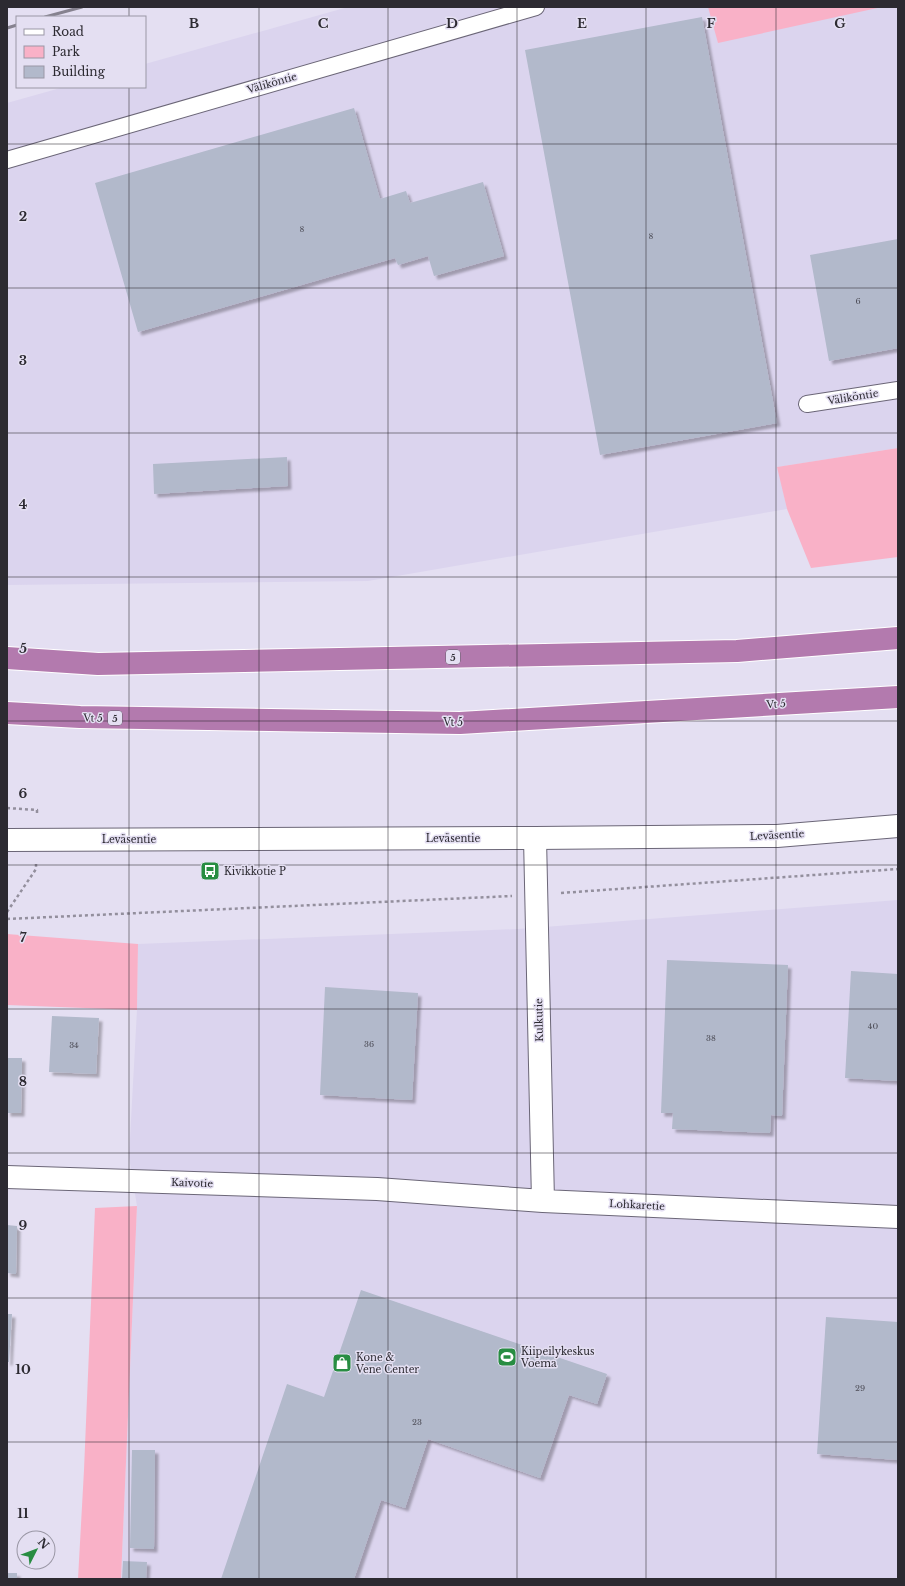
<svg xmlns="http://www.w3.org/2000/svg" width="905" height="1586" viewBox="0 0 905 1586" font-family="'Libre Baskerville',serif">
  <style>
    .built { fill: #dbd4ee }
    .green { fill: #f9b1c7 }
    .building { fill: #b2b9cb; filter: url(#shadow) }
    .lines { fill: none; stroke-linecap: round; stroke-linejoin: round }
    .service-casing { stroke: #6b6677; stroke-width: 18 }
    .minor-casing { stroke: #6b6677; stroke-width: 24 }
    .secondary-casing { stroke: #6b6677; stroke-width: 24 }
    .motorway-casing { stroke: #fff; stroke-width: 24 }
    .path { stroke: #938f9d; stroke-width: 2.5; stroke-dasharray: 3 3; stroke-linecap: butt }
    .service { stroke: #fff; stroke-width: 16 }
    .minor { stroke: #fff; stroke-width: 22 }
    .secondary { stroke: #fff; stroke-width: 22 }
    .motorway { stroke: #b37aae; stroke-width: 22 }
    .rail { stroke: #86828f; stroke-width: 3 }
    .grid { fill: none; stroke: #2c2a31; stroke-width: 1; stroke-opacity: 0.55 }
    .labels { text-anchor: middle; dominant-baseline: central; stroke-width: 3; stroke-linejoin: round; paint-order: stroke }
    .number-label { font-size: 8px; fill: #4e4e58 }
    .shield { fill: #e4dff2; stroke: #63606b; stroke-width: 1 }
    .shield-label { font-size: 9px; font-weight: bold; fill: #2c2a31 }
    .street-label { font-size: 10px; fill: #2c2a31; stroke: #e4dff2 }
    .poi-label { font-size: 10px; fill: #2c2a31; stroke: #e4dff2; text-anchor: start }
    .grid-label { font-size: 13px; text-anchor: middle; font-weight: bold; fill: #2c2a31; stroke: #e4dff2; stroke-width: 3; stroke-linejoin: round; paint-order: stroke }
  </style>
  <defs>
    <filter id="shadow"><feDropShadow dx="3.5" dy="3.5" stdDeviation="1" flood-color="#0004"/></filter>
  </defs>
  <rect width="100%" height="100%" fill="#e4dff2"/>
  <!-- built -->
  <path class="built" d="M 348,7 L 898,7 L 898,448 L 778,467 L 787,509 L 368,581 L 7,585 L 7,103 L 64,87 L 145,87 L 145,64 Z
    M 898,900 L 898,1579 L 121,1579 L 137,1206 L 129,1157 L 137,1010 L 138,944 L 518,929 Z"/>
  <!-- green -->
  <path class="green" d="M 708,7 L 882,7 L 718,43 Z
    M 898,448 L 898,557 L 811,568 L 787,509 L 777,467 Z
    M 7,934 L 138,944 L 137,1010 L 7,1005 Z
    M 137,1206 L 121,1579 L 78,1579 L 84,1470 L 95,1208 Z"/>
  <!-- building -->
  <path class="building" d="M 702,17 L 777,423 L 600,455 L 525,50 Z
    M 354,108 L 380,199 L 406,191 L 410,203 L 483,182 L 504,256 L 434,276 L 428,256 L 398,265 L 395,258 L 138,332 L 95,183 Z
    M 898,239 L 898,348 L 829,361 L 810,255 Z
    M 287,457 L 288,486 L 154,494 L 153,464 Z
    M 667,960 L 788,965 L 782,1116 L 771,1115 L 770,1133 L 672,1129 L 673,1113 L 661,1113 Z
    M 851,971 L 898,974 L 898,1081 L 845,1078 Z
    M 325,987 L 418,993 L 412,1100 L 320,1095 Z
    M 52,1016 L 99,1018 L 96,1074 L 49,1072 Z
    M 7,1058 L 22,1058 L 21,1113 L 7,1113 Z
    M 7,1225 L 17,1226 L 16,1274 L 7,1273 Z
    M 361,1290 L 607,1374 L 597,1404 L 569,1395 L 540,1478 L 428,1439 L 405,1508 L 381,1500 L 354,1579 L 221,1579 L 287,1384 L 324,1397 Z
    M 7,1314 L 12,1314 L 9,1362 L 7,1362 Z
    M 826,1317 L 898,1322 L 898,1460 L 817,1454 Z
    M 132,1450 L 155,1450 L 154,1549 L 130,1548 Z
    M 123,1561 L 147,1562 L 146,1579 L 122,1579 Z
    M 7,1573 L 17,1573 L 17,1579 L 7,1579 Z"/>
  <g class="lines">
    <defs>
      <path id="service" d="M 7,160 L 536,7
        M 807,404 L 898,390"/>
      <path id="minor" d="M 535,838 L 543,1201
        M 7,1177 L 377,1189 L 543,1201 L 898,1217"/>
      <path id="secondary" d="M 7,840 L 535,838 L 777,836 L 898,826"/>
      <path id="motorway" d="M 7,658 L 98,664 L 737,651 L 898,638
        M 7,713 L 80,717 L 460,723 L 898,697"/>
    </defs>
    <!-- service casing -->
    <use href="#service" class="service-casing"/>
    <!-- minor casing -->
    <use href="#minor" class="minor-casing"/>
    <!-- secondary casing -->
    <use href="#secondary" class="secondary-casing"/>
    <!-- motorway casing -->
    <use href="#motorway" class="motorway-casing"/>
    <!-- path -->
    <path class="path" d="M 7,808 L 37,810 L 37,815
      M 561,893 L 898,869
      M 7,912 L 36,869 L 36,864
      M 7,919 L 512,896"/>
    <!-- service -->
    <use href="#service" class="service"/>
    <!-- minor -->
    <use href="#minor" class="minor"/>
    <!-- secondary -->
    <use href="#secondary" class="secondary"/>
    <!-- motorway -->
    <use href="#motorway" class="motorway"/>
    <!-- rail -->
    <path class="rail" d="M 45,17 L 82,7
      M 7,28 L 17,25"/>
  </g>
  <!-- grid -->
  <path class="grid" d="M 129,7 L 129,17M 259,7 L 259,1579M 388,7 L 388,1579M 517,7 L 517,1579M 646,7 L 646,1579M 776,7 L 776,1579M 129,87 L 129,1579M 7,144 L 898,144M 7,288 L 898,288M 7,433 L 898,433M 7,577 L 898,577M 7,721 L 898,721M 7,865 L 898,865M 7,1009 L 898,1009M 7,1153 L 898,1153M 7,1298 L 898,1298M 7,1442 L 898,1442"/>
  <!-- icons -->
  <defs>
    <symbol id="bus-square" viewBox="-11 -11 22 22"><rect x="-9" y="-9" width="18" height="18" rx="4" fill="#288d42" stroke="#e4dff2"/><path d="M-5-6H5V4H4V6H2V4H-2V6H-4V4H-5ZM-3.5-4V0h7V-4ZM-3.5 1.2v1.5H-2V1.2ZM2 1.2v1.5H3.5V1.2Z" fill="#fff"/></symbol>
    <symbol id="stadium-square" viewBox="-11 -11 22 22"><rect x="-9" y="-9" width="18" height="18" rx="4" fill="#288d42" stroke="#e4dff2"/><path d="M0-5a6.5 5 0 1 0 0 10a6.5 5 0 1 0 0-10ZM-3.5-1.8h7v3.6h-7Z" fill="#fff"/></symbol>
    <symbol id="shop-square" viewBox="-11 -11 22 22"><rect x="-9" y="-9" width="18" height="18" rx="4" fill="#288d42" stroke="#e4dff2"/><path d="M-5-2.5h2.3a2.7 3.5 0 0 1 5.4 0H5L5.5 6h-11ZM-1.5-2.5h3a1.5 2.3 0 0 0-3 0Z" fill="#fff"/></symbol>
  </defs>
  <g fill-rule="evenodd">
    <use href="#bus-square" x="199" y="860" width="22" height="22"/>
    <use href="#stadium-square" x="496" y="1346" width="22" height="22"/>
    <use href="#shop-square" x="331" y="1352" width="22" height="22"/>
  </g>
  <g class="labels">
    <!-- number labels -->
    <g class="number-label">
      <text x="302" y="229">8</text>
      <text x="651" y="236">8</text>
      <text x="858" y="301">6</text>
      <text x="873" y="1026">40</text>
      <text x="711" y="1038">38</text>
      <text x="369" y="1044">36</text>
      <text x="74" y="1045">34</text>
      <text x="860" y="1388">29</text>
      <text x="417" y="1422">23</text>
    </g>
    <!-- shield labels -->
    <g class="shield">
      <rect x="446" y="650" width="14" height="14" rx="3"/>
      <rect x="108" y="711" width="14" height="14" rx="3"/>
    </g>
    <g class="shield-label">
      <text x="453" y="657">5</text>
      <text x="115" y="718">5</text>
    </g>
    <!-- street labels -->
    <g class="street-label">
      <text transform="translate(272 83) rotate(-16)">Väliköntie</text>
      <text transform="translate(853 397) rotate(-9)">Väliköntie</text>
      <text transform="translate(776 704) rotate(-3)">Vt 5</text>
      <text transform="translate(93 718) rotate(1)">Vt 5</text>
      <text x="453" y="722">Vt 5</text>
      <text transform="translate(777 835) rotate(-3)">Leväsentie</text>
      <text x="453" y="838">Leväsentie</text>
      <text x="129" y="839">Leväsentie</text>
      <text transform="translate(539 1020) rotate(-91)">Kulkutie</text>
      <text transform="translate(192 1183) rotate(2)">Kaivotie</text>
      <text transform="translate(637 1205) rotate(3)">Lohkaretie</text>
    </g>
    <!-- poi labels -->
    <g class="poi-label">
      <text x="224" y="871">Kivikkotie P</text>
      <text x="521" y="1351">Kiipeilykeskus<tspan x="521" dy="12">Voema</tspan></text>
      <text x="356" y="1357">Kone &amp;<tspan x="356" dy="12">Vene Center</tspan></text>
    </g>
  </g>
  <g class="grid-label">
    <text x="194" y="28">B</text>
    <text x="323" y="28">C</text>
    <text x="452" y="28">D</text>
    <text x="582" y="28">E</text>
    <text x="711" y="28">F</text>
    <text x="840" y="28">G</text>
    <text x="23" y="221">2</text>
    <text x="23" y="365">3</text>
    <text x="23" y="509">4</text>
    <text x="23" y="653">5</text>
    <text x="23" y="798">6</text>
    <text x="23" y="942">7</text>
    <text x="23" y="1086">8</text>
    <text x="23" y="1230">9</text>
    <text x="23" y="1374">10</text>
    <text x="23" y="1518">11</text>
  </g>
  <!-- border -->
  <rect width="905" height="1586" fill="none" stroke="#2c2a31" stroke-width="16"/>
  <!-- legend -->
  <rect x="16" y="16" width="130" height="72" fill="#e4dff2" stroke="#9a97a5"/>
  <rect x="24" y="29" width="20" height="6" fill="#ffffff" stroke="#9a97a5"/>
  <text x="52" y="36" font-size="12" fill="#2c2a31">Road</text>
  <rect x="24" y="46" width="20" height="12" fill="#f9b1c7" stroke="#9a97a5"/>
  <text x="52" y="56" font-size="12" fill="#2c2a31">Park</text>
  <rect x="24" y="66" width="20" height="12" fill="#b2b9cb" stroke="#9a97a5"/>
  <text x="52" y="76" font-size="12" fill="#2c2a31">Building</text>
  <!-- north arrow -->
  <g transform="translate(36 1550) rotate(48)"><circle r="19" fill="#e4dff2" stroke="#9a97a5"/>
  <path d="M0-3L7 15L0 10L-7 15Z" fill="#288d42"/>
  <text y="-6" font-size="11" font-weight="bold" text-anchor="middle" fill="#2c2a31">N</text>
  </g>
</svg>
